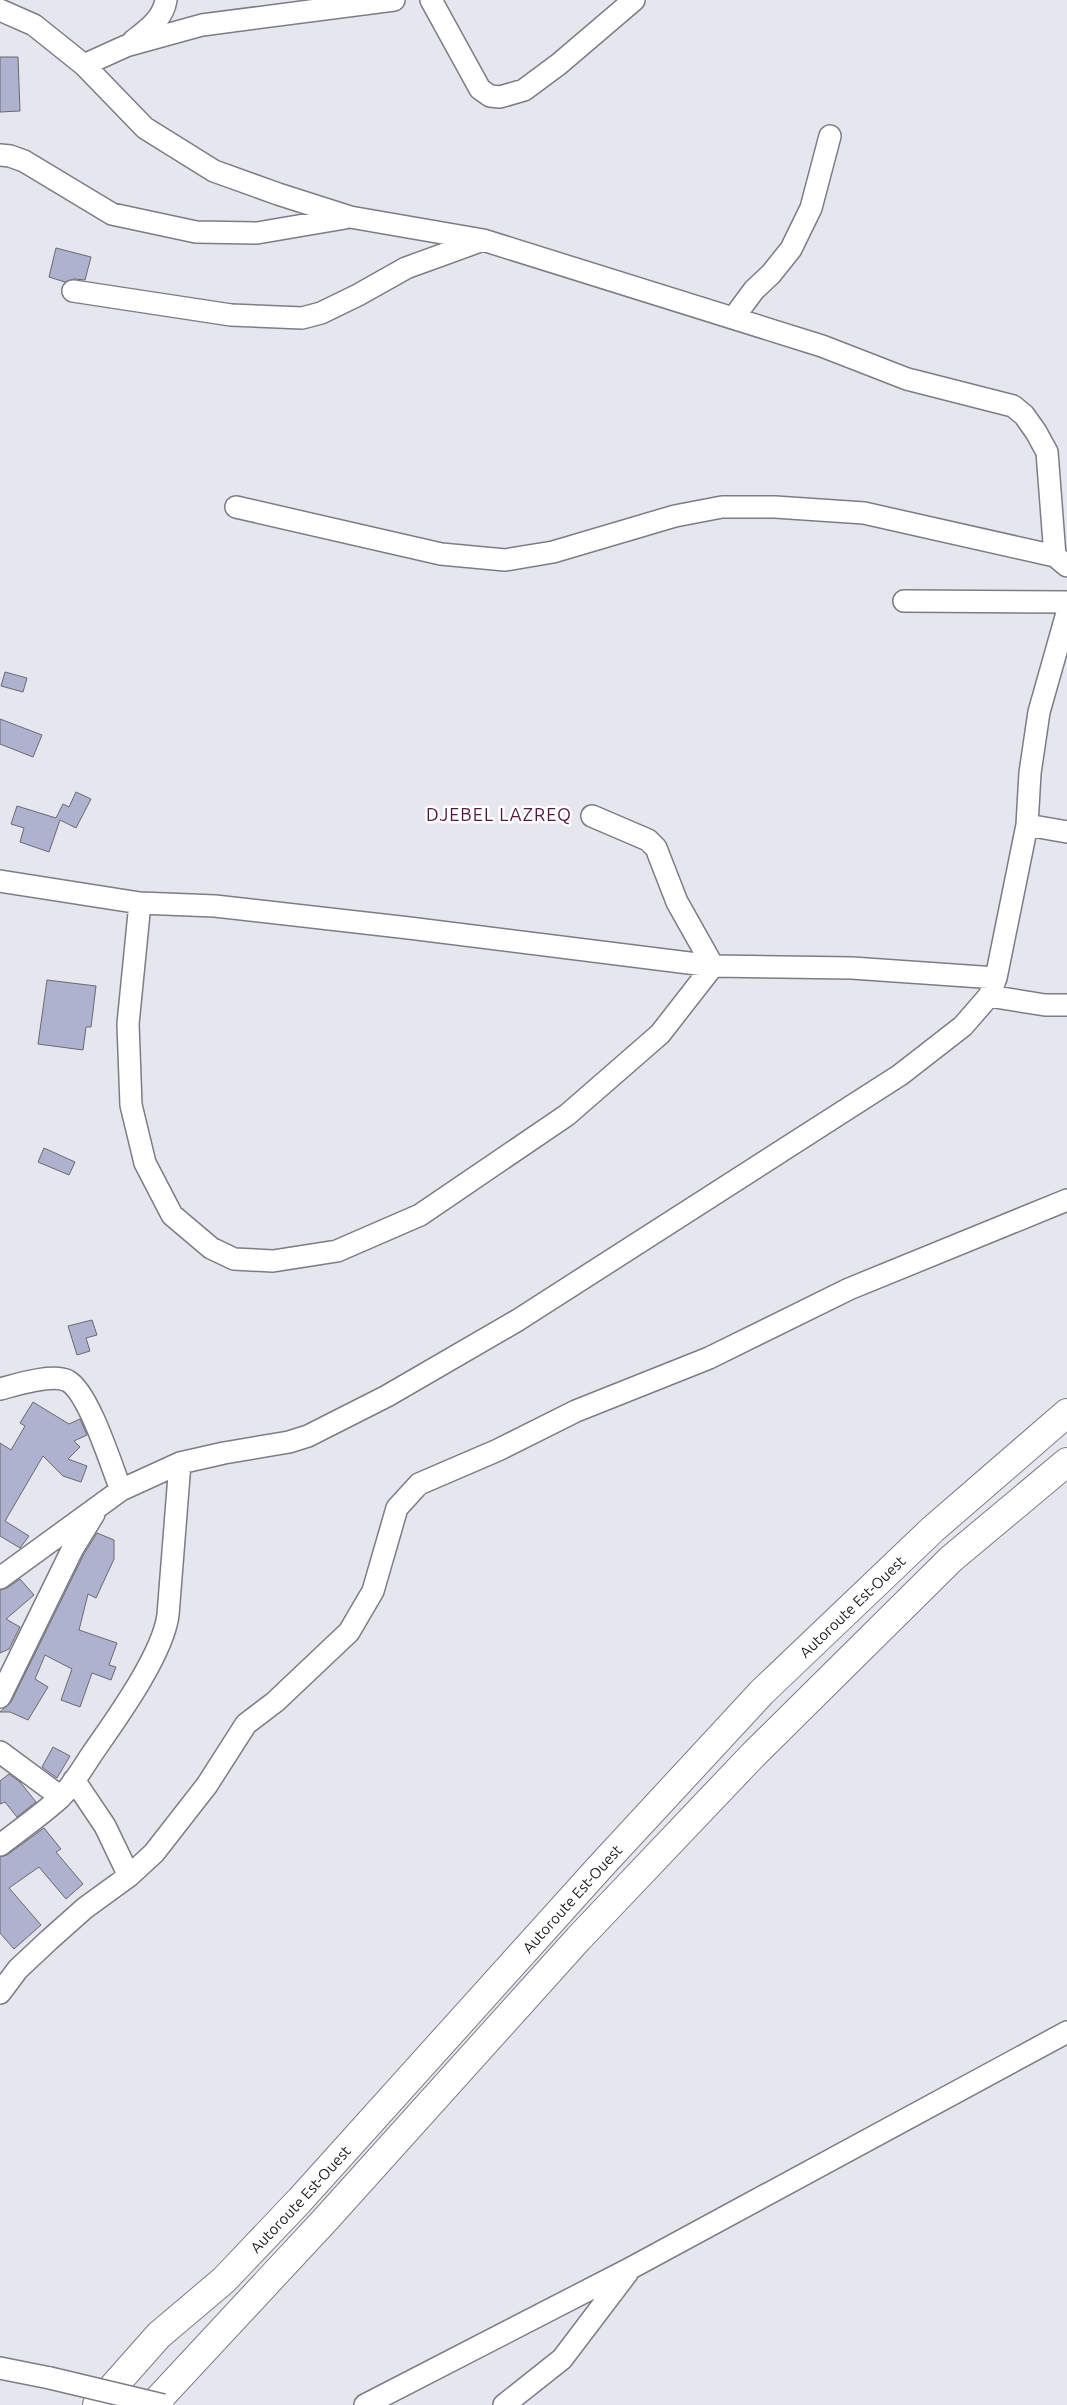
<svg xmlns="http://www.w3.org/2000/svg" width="1067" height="2405" viewBox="0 0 1067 2405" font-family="Ubuntu,sans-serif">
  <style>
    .building { fill: #aeb2cf; stroke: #686970 }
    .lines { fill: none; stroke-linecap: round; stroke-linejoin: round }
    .minor-casing { stroke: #7c7d84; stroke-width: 24 }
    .motorway-casing { stroke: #7c7d84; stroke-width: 30 }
    .minor { stroke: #fff; stroke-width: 21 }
    .motorway { stroke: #fff; stroke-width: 28 }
    .minor-bridge-casing { stroke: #7c7d84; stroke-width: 24; stroke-linecap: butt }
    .minor-bridge { stroke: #fff; stroke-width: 21 }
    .labels { text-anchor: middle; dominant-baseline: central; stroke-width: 5; stroke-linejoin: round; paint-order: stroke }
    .street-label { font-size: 15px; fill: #202023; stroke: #fff }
    .quarter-label { font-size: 18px; letter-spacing: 1px; fill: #501842; stroke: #fff }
  </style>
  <rect width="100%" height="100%" fill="#e5e6ee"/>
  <!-- building -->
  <path class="building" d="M 0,57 L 18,57 L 20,111 L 0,112 Z
    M 56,248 L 91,257 L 85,280 L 74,279 L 65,282 L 49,277 Z
    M 5,672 L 27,678 L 23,692 L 1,686 Z
    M 0,719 L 42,735 L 33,757 L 0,744 Z
    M 76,792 L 91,799 L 76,828 L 60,820 L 49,852 L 20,842 L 24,828 L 11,824 L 17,806 L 56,818 L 63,804 L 69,807 Z
    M 47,980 L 96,986 L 91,1027 L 86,1027 L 83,1050 L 38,1044 Z
    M 44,1148 L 75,1162 L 69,1175 L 38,1162 Z
    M 92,1320 L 97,1335 L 86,1338 L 90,1351 L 77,1355 L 68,1326 Z
    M 33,1402 L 69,1424 L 80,1419 L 87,1435 L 74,1441 L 80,1447 L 68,1459 L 87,1466 L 81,1482 L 63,1476 L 43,1456 L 5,1521 L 29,1536 L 20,1548 L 0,1536 L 0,1443 L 11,1450 L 25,1426 L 20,1423 Z
    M 97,1533 L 114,1540 L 114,1559 L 96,1598 L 88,1594 L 79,1630 L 117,1643 L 109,1665 L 116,1667 L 111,1680 L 92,1673 L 80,1707 L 61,1700 L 72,1669 L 45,1655 L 35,1679 L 48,1687 L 28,1720 L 10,1712 L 0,1712 L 11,1702 L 84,1554 Z
    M 20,1579 L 34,1595 L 6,1619 L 20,1627 L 9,1649 L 0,1653 L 0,1590 L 7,1588 Z
    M 53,1747 L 70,1756 L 57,1778 L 42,1767 Z
    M 9,1774 L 20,1782 L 36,1802 L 17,1817 L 5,1802 L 0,1804 L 0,1781 Z
    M 44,1828 L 61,1849 L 56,1852 L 83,1884 L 66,1899 L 39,1867 L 9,1888 L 41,1925 L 14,1949 L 0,1933 L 0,1857 L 7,1855 Z"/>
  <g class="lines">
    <defs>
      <path id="minor" d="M 431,0 L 480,89 L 490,96 L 500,97 L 524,90 L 559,64 L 634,0
        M 0,10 L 34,25 L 84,65 L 145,128 L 214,171 L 278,194 L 350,217 L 483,240 L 822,346 L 907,379 L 1013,406 L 1024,415 L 1036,432 L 1047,452 L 1055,556 L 1067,566
        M 133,41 C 147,30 163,19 166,0
        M 84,65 L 126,46 L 202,25 L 394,0
        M 0,155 L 10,156 L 24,161 L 112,214 L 196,232 L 257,233 L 345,218
        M 73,291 L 231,315 L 302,318 L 321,313 L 358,295 L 406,268 L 483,240
        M 734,317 L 754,290 L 771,274 L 791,249 L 811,208 L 830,136
        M 236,507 L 441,554 L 505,560 L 553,552 L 675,516 L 722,507 L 775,507 L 864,513 L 1055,556
        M 904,601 L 1067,602
        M 1027,825 L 1067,832
        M 0,881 L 140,903 L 215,906 L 409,928 L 713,966 L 852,968 L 996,978
        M 140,903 L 128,1024 L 131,1105 L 145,1163 L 172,1215 L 211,1248 L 234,1259 L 273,1261 L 337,1251 L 420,1215 L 567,1115 L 660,1034 L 713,966 L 677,902 L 656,848 L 648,840 L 592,816
        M 989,996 L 1045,1005 L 1067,1005
        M 0,1389 C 16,1385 52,1373 68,1381 C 89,1393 111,1465 121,1490
        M 0,1578 L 121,1490 L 180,1463 L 224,1453 L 289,1442 L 308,1436 L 387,1396 L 518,1320 L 900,1075 L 963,1026 L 989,996 L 996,978 L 1027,825 L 1030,773 L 1039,712 L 1067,613
        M 0,1697 L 73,1548 L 94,1514
        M 0,1752 L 61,1797
        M 74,1780 L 105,1826 L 129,1876
        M 0,1845 C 20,1830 41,1815 60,1798 C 73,1785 83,1767 94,1751 C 117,1718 163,1654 168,1615 L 180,1463
        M 0,1993 L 18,1969 L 49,1940 L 85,1908 L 129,1876 L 154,1853 L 207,1785 L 246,1724 L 275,1702 L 349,1632 L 373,1591 L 397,1508 L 419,1484 L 498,1450 L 576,1411 L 709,1358 L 849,1289 L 1067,1200
        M 0,2368 L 50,2378
        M 365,2405 L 631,2268 L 1067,2032
        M 504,2405 L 562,2359 L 628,2272"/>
      <g id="motorway">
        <path id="s1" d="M 97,2405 L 159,2335 L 224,2280 L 300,2200 L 600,1867 L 762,1692 L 933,1529 L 1067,1413"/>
        <path d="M 153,2405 L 326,2219 L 579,1938 L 753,1755 L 951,1559 L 1067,1462"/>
      </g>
    </defs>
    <!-- minor casing -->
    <use href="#minor" class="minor-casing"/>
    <!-- motorway casing -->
    <use href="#motorway" class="motorway-casing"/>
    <!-- minor -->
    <use href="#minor" class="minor"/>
    <!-- motorway -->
    <use href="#motorway" class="motorway"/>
    <defs>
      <path id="minor-bridge" d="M 50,2378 L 163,2405"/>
    </defs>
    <!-- minor-bridge casing -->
    <use href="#minor-bridge" class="minor-bridge-casing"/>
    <!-- minor-bridge -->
    <use href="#minor-bridge" class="minor-bridge"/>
  </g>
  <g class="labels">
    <!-- street labels -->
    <g class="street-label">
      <text stroke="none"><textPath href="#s1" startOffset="1100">Autoroute Est-Ouest</textPath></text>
      <text stroke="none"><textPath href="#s1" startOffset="695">Autoroute Est-Ouest</textPath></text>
      <text stroke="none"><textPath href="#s1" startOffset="290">Autoroute Est-Ouest</textPath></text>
    </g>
    <!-- quarter labels -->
    <g class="quarter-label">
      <text x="499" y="814">DJEBEL LAZREQ</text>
    </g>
  </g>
</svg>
